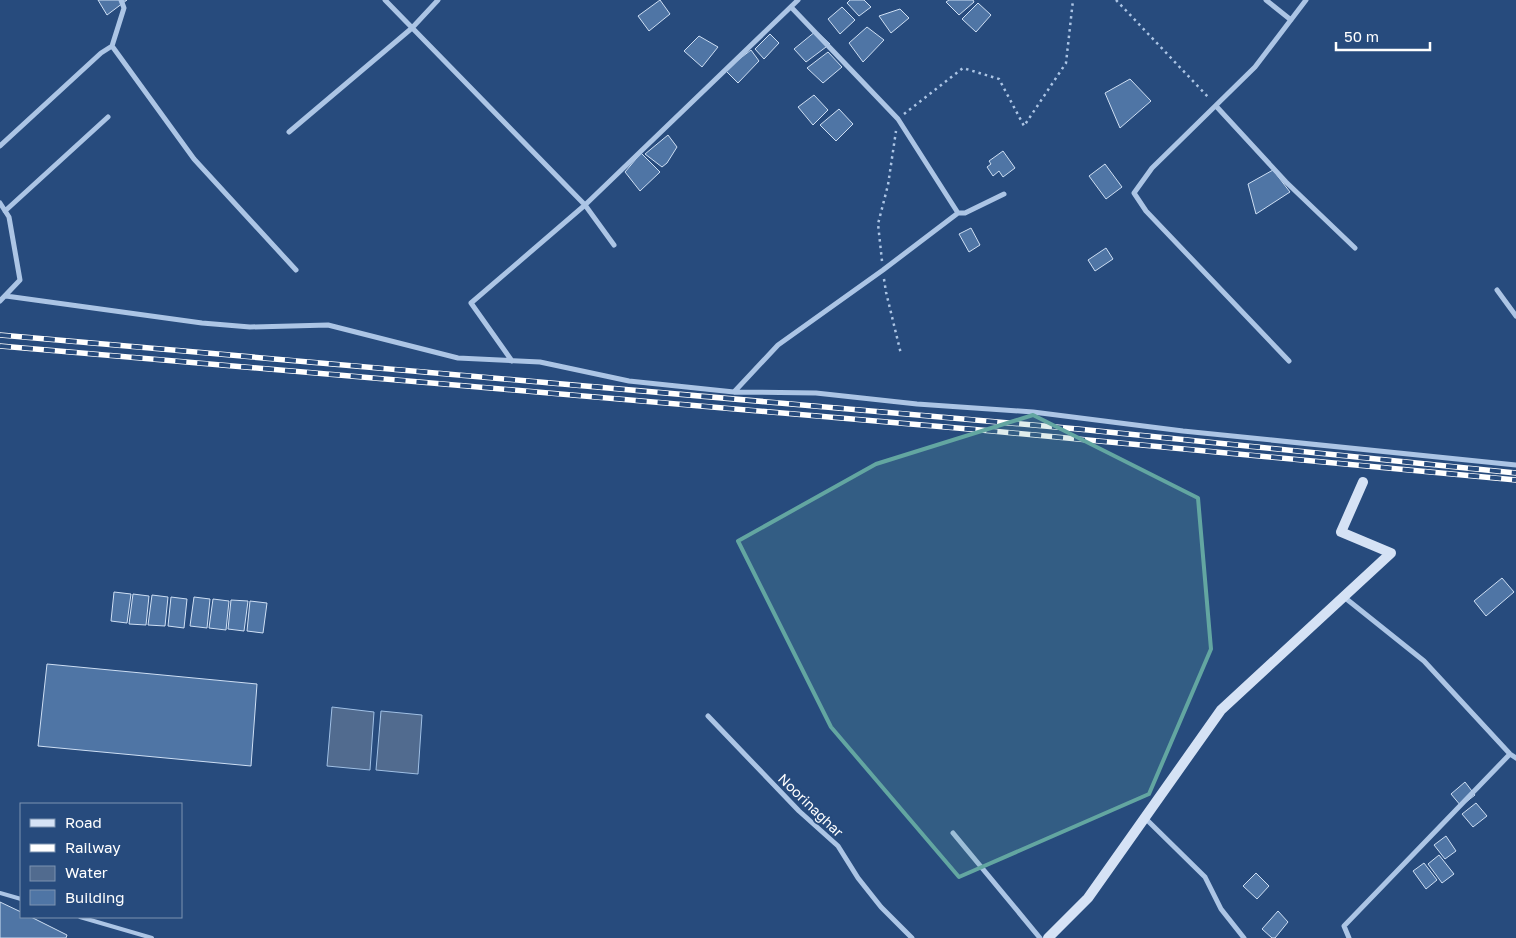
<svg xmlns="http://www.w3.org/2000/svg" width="1516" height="938" viewBox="0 0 1516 938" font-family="'Golos Text',sans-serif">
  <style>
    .water { fill: #516b8f; stroke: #a0c0e5 }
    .building { fill: #4f75a5; stroke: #cedff4 }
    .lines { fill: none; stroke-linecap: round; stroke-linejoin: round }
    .path { stroke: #acc5e5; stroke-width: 2.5; stroke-dasharray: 2.5 4; stroke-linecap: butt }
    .lane { stroke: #acc5e5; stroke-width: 4 }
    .street { stroke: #acc5e5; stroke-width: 5 }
    .secondary { stroke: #d5e2f5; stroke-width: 10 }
    .rail-casing { stroke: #fff; stroke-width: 5.5 }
    .rail { stroke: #274b7d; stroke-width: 4; stroke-dasharray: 11; stroke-linecap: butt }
    .marked { fill: #63a6a1; fill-opacity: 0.2; stroke: #63a6a1; stroke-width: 4; stroke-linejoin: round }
    .labels { text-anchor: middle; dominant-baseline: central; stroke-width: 4; stroke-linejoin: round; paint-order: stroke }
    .street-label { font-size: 14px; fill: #fff; stroke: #274b7d }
  </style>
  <rect width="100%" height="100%" fill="#274b7d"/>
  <!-- water -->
  <path class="water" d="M 332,707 L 374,712 L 370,770 L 327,766 Z
    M 381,711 L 422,715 L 418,774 L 376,770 Z"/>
  <!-- building -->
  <path class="building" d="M 98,0 L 127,0 L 107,15 Z
    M 660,0 L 670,14 L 649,31 L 638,16 Z
    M 850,0 L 864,0 L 871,7 L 859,16 L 847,3 Z
    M 949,0 L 973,0 L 974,2 L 959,15 L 946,2 Z
    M 978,3 L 991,15 L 976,32 L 962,19 Z
    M 842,7 L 855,20 L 840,34 L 828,19 Z
    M 900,9 L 909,18 L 891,33 L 879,16 Z
    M 867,27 L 884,40 L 863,62 L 849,43 Z
    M 816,31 L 830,44 L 806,62 L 794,49 Z
    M 770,34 L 779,43 L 764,59 L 755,49 Z
    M 699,36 L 718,47 L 702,67 L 684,51 Z
    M 751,50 L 759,61 L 738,83 L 725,70 Z
    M 828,52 L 842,67 L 823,83 L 807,68 Z
    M 1130,79 L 1151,101 L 1120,128 L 1105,93 Z
    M 814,95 L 828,110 L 813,125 L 798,107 Z
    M 839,109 L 853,124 L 836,141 L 820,125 Z
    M 668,135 L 677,147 L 667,163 L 662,167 L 645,154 Z
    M 1003,151 L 1015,168 L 1003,177 L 999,171 L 993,176 L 987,167 L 991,164 L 989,161 Z
    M 641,153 L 660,172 L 640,191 L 625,172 Z
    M 1105,164 L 1122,187 L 1106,199 L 1089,176 Z
    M 1273,170 L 1290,192 L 1256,214 L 1248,184 Z
    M 971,228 L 980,245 L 969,252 L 959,234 Z
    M 1106,248 L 1113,259 L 1095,271 L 1088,260 Z
    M 1502,578 L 1514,592 L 1486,616 L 1474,601 Z
    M 114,592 L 131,594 L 127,623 L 111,621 Z
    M 133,594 L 149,596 L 146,625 L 129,624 Z
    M 152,595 L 168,597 L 165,626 L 148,625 Z
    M 171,597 L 187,599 L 184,628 L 168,626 Z
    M 194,597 L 210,599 L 207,628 L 190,626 Z
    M 213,599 L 229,601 L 226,630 L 209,628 Z
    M 231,600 L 248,601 L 244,631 L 228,629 Z
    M 250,601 L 267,603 L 263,633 L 247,631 Z
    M 47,664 L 257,684 L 251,766 L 38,746 Z
    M 1465,782 L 1475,795 L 1461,806 L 1451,794 Z
    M 1476,803 L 1487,816 L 1473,827 L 1462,814 Z
    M 1446,836 L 1456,851 L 1445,859 L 1434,845 Z
    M 1439,855 L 1454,874 L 1442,883 L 1428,864 Z
    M 1424,863 L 1437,880 L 1426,889 L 1413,871 Z
    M 1256,873 L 1269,886 L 1257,899 L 1243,886 Z
    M 0,902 L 21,912 L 21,917 L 31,917 L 67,935 L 66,938 L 0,938 Z
    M 1278,911 L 1288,922 L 1275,938 L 1272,938 L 1262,929 Z"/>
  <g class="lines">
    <!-- path -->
    <path class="path" d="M 1116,0 L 1210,99
      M 904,114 L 963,68 L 999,79 L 1024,126 L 1066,63 L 1073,0
      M 882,261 L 878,224 L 888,185 L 896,131
      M 884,279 L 886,292 L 901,354"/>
    <!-- lane -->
    <path class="lane" d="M 0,893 L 21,899
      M 80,917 L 152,938"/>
    <!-- street -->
    <path class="street" d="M 385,0 L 585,205 L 614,245
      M 1266,0 L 1291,20
      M 791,7 L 898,119 L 958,213
      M 112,46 L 194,159 L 296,270
      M 1216,106 L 1286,182 L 1355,248
      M 289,132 L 412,28 L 438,0
      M 0,146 L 101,53 L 112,46 L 124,8 L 121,0
      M 0,203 L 9,217 L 20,280 L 0,301
      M 5,211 L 108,117
      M 1497,290 L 1516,316
      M 6,296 L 202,323 L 250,327 L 328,325 L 458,358 L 540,362 L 629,381 L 734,392 L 816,393 L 917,404 L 1033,412 L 1183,431 L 1516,465
      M 512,361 L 471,303 L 585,205 L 798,0
      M 1289,361 L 1146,211 L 1134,193 L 1152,168 L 1255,67 L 1306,0
      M 734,392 L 778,345 L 883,270 L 958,213 L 965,213 L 1004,194
      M 1344,597 L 1424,661 L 1510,754 L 1516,758
      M 708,716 L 799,811 L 838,846 L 858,878 L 881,907 L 912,938
      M 1145,818 L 1205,877 L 1221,909 L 1244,938
      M 953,833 L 1040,938
      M 1349,938 L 1344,926 L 1510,754"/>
    <!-- secondary -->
    <path class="secondary" d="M 1048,938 L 1088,898 L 1221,710 L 1391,553 L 1341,532 L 1363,482"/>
    <defs>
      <path id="rail" d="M 0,335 L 1078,429 L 1516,473
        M 0,346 L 992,431 L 1516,480"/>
    </defs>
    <!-- rail casing -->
    <use href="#rail" class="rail-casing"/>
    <!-- rail -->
    <use href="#rail" class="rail"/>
  </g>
  <!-- marked area -->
  <path class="marked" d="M 1033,415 L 1198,498 L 1211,649 L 1149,794 L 959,877 L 831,727 L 738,541 L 876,464 Z"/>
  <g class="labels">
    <!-- street labels -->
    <g class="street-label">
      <text transform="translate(811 805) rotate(44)">Noorinaghar</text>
    </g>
  </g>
  <!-- legend -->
  <rect x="20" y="803" width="162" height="115" fill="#274b7d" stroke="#7d93b1"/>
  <rect x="30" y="819" width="25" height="8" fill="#d5e2f5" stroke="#7d93b1"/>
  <text x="65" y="828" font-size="15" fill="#ffffff">Road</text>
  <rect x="30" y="844" width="25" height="8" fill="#ffffff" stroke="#7d93b1"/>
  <text x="65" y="853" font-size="15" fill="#ffffff">Railway</text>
  <rect x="30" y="866" width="25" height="15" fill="#516b8f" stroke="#7d93b1"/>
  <text x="65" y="878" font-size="15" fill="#ffffff">Water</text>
  <rect x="30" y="890" width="25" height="15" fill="#4f75a5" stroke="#7d93b1"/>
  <text x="65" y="903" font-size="15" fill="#ffffff">Building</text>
  <!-- scale -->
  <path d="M1336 42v8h94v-8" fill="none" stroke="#ffffff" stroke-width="2.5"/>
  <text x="1344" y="42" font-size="15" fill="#ffffff" stroke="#274b7d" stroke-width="4" paint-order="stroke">50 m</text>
</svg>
